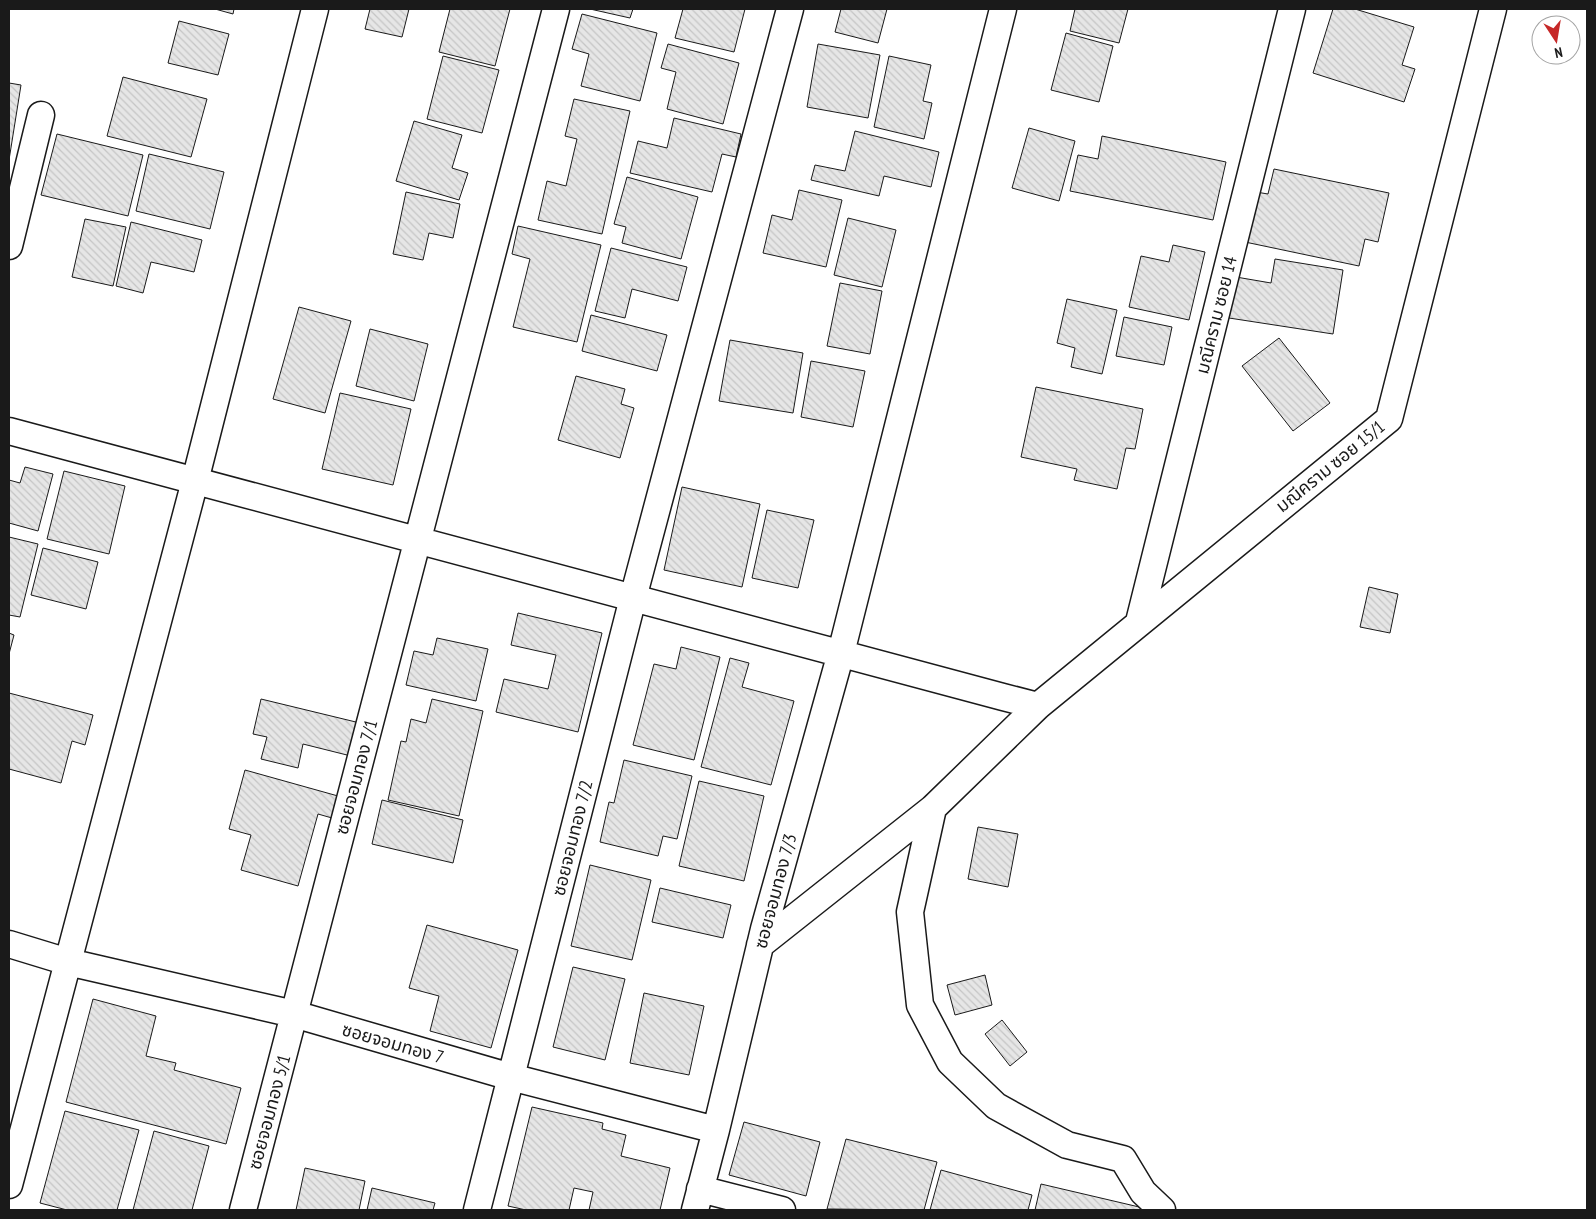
<svg xmlns="http://www.w3.org/2000/svg" width="1596" height="1219" viewBox="0 0 1596 1219" font-family="'PT Sans Narrow','Noto Sans Thai',sans-serif">
  <style>
    .building { fill: url(#building-back-hatch); stroke: #1a1a1a }
    .lines { fill: none; stroke-linecap: round; stroke-linejoin: round }
    .minor-casing { stroke: #1a1a1a; stroke-width: 29 }
    .minor { stroke: #fff; stroke-width: 26 }
    .labels { text-anchor: middle; dominant-baseline: central; stroke-width: 4; stroke-linejoin: round; paint-order: stroke }
    .street-label { font-size: 18px; fill: #1a1a1a; stroke: #fff }
  </style>
  <defs>
    <pattern id="building-back-hatch" width="6" height="6" patternUnits="userSpaceOnUse" patternTransform="scale(1.25)"><rect width="6" height="6" fill="#e6e6e6"/><path d="M-1 5l2 2M0 0l6 6M5-1l2 2" fill="none" stroke="#c5c5c5"/></pattern>
  </defs>
  <rect width="100%" height="100%" fill="#fff"/>
  <!-- building -->
  <path class="building" d="M 215,9 L 234,9 L 233,14 Z
    M 370,9 L 409,9 L 402,37 L 365,29 Z
    M 450,9 L 510,9 L 495,66 L 439,52 Z
    M 590,9 L 633,9 L 630,18 Z
    M 683,9 L 745,9 L 734,52 L 675,38 Z
    M 841,9 L 887,9 L 878,43 L 835,32 Z
    M 1075,9 L 1128,9 L 1119,43 L 1070,31 Z
    M 1333,9 L 1355,9 L 1414,27 L 1402,65 L 1415,69 L 1404,102 L 1313,73 Z
    M 582,14 L 657,33 L 640,101 L 581,86 L 589,54 L 572,49 Z
    M 179,21 L 229,34 L 218,75 L 168,63 Z
    M 1066,33 L 1113,46 L 1099,102 L 1051,90 Z
    M 668,44 L 739,63 L 723,124 L 667,109 L 676,72 L 661,68 Z
    M 818,44 L 880,55 L 868,118 L 807,107 Z
    M 443,56 L 499,70 L 482,133 L 427,119 Z
    M 889,56 L 931,65 L 923,101 L 932,103 L 924,139 L 874,127 Z
    M 123,77 L 207,99 L 191,157 L 107,136 Z
    M 9,83 L 21,85 L 9,160 Z
    M 574,99 L 630,111 L 602,234 L 538,220 L 547,181 L 566,186 L 577,139 L 565,136 Z
    M 674,118 L 741,134 L 736,157 L 722,154 L 712,192 L 630,173 L 638,141 L 667,148 Z
    M 414,121 L 462,135 L 452,168 L 468,173 L 459,200 L 396,181 Z
    M 1029,128 L 1075,141 L 1059,201 L 1012,188 Z
    M 855,131 L 939,152 L 931,187 L 884,176 L 879,196 L 811,180 L 815,165 L 845,171 Z
    M 57,134 L 143,155 L 128,216 L 41,195 Z
    M 1102,136 L 1226,162 L 1213,220 L 1070,191 L 1078,155 L 1098,159 Z
    M 149,154 L 224,172 L 210,229 L 136,211 Z
    M 1274,169 L 1389,193 L 1378,242 L 1365,239 L 1359,266 L 1245,242 L 1256,192 L 1268,194 Z
    M 627,177 L 698,197 L 681,259 L 622,243 L 626,227 L 614,224 Z
    M 799,190 L 842,200 L 826,267 L 763,253 L 772,215 L 792,220 Z
    M 406,192 L 460,204 L 453,238 L 429,233 L 423,260 L 393,254 Z
    M 848,218 L 896,230 L 882,287 L 834,275 Z
    M 85,219 L 126,227 L 113,286 L 72,277 Z
    M 131,222 L 202,240 L 194,272 L 151,262 L 143,293 L 116,286 Z
    M 518,226 L 601,245 L 577,342 L 513,327 L 530,259 L 512,254 Z
    M 1173,245 L 1205,252 L 1189,320 L 1129,307 L 1141,256 L 1169,262 Z
    M 611,248 L 687,267 L 678,301 L 632,289 L 625,318 L 595,311 Z
    M 1275,259 L 1343,270 L 1333,334 L 1229,318 L 1236,277 L 1271,283 Z
    M 840,283 L 882,291 L 870,354 L 827,346 Z
    M 1067,299 L 1117,310 L 1102,374 L 1071,367 L 1075,348 L 1057,343 Z
    M 299,307 L 351,321 L 325,413 L 273,399 Z
    M 591,315 L 667,335 L 657,371 L 582,351 Z
    M 1124,317 L 1172,327 L 1164,365 L 1116,356 Z
    M 370,329 L 428,344 L 414,401 L 356,386 Z
    M 1279,338 L 1330,403 L 1293,431 L 1242,366 Z
    M 730,340 L 803,353 L 793,413 L 719,401 Z
    M 811,361 L 865,371 L 853,427 L 801,417 Z
    M 576,376 L 625,389 L 621,404 L 634,408 L 620,458 L 558,440 Z
    M 1036,387 L 1143,409 L 1135,449 L 1126,448 L 1117,489 L 1074,480 L 1077,469 L 1021,457 Z
    M 340,393 L 411,409 L 393,485 L 322,469 Z
    M 25,467 L 53,474 L 38,531 L 9,523 L 9,480 L 20,483 Z
    M 64,471 L 125,486 L 109,554 L 47,539 Z
    M 682,487 L 760,504 L 742,587 L 664,570 Z
    M 767,510 L 814,520 L 798,588 L 752,578 Z
    M 9,537 L 38,544 L 20,617 L 9,615 Z
    M 43,548 L 98,562 L 86,609 L 31,595 Z
    M 1369,587 L 1398,594 L 1390,633 L 1360,627 Z
    M 518,613 L 602,633 L 578,732 L 496,712 L 504,679 L 548,689 L 556,655 L 511,645 Z
    M 9,633 L 14,635 L 9,654 Z
    M 437,638 L 488,649 L 476,701 L 406,685 L 414,651 L 433,655 Z
    M 681,647 L 720,657 L 694,760 L 633,745 L 654,664 L 676,669 Z
    M 730,658 L 749,663 L 742,687 L 794,701 L 771,785 L 701,767 Z
    M 9,693 L 93,715 L 85,745 L 72,741 L 61,783 L 9,769 Z
    M 261,699 L 360,723 L 351,756 L 303,744 L 298,768 L 261,759 L 267,737 L 253,734 Z
    M 432,699 L 483,711 L 459,816 L 388,800 L 401,741 L 406,742 L 411,719 L 426,723 Z
    M 624,760 L 692,776 L 677,839 L 663,836 L 658,856 L 600,842 L 609,802 L 614,803 Z
    M 245,770 L 338,796 L 332,818 L 318,814 L 298,886 L 241,870 L 251,835 L 229,829 Z
    M 699,781 L 764,796 L 744,881 L 679,866 Z
    M 382,800 L 463,820 L 453,863 L 372,844 Z
    M 978,827 L 1018,834 L 1008,887 L 968,879 Z
    M 590,865 L 651,880 L 632,960 L 571,946 Z
    M 660,888 L 731,905 L 723,938 L 652,922 Z
    M 427,925 L 518,950 L 491,1048 L 430,1031 L 439,996 L 409,988 Z
    M 573,967 L 625,979 L 605,1060 L 553,1047 Z
    M 985,975 L 992,1005 L 955,1015 L 947,985 Z
    M 644,993 L 704,1006 L 689,1075 L 630,1063 Z
    M 93,999 L 156,1016 L 146,1056 L 176,1063 L 174,1070 L 241,1088 L 226,1144 L 66,1102 Z
    M 1002,1020 L 1027,1052 L 1010,1066 L 985,1034 Z
    M 532,1107 L 603,1123 L 602,1129 L 626,1135 L 621,1156 L 670,1168 L 660,1210 L 589,1210 L 593,1192 L 574,1188 L 569,1210 L 526,1210 L 508,1206 Z
    M 65,1111 L 139,1130 L 117,1210 L 67,1210 L 40,1203 Z
    M 744,1122 L 820,1142 L 806,1196 L 729,1175 Z
    M 154,1131 L 209,1146 L 192,1210 L 133,1210 Z
    M 846,1139 L 937,1162 L 924,1210 L 827,1209 Z
    M 305,1168 L 365,1181 L 359,1210 L 296,1210 Z
    M 941,1170 L 1032,1195 L 1028,1210 L 930,1210 Z
    M 1041,1184 L 1152,1210 L 1035,1210 Z
    M 372,1188 L 435,1203 L 433,1210 L 367,1210 Z"/>
  <g class="lines">
    <defs>
      <path id="minor" d="M 9,246 L 41,115
        M 9,431 L 1003,697 L 1038,706
        M 1139,622 L 1292,9
        M 9,944 L 68,962 L 294,1014 L 511,1077 L 716,1130
        M 760,945 L 933,808
        M 9,1185 L 195,481 L 315,9
        M 700,1189 L 782,1210
        M 243,1210 L 556,9
        M 477,1210 L 633,598 L 790,9
        M 695,1210 L 716,1130 L 764,929 L 841,653 L 1003,9
        M 1162,1210 L 1143,1192 L 1123,1159 L 1067,1145 L 996,1106 L 950,1062 L 920,1005 L 910,912 L 933,808 L 1038,706 L 1389,419 L 1493,9"/>
    </defs>
    <!-- minor casing -->
    <use href="#minor" class="minor-casing"/>
    <!-- minor -->
    <use href="#minor" class="minor"/>
  </g>
  <g class="labels">
    <!-- street labels -->
    <g class="street-label">
      <text transform="translate(1216 315) rotate(-76)">มณีคราม ซอย 14</text>
      <text transform="translate(1330 466) rotate(-39)">มณีคราม ซอย 15/1</text>
      <text transform="translate(356 777) rotate(-75)">ซอยจอมทอง 7/1</text>
      <text transform="translate(572 838) rotate(-76)">ซอยจอมทอง 7/2</text>
      <text transform="translate(775 891) rotate(-75)">ซอยจอมทอง 7/3</text>
      <text transform="translate(393 1043) rotate(16)">ซอยจอมทอง 7</text>
      <text transform="translate(269 1112) rotate(-75)">ซอยจอมทอง 5/1</text>
    </g>
  </g>
  <!-- border -->
  <rect width="1596" height="1219" fill="none" stroke="#1a1a1a" stroke-width="20"/>
  <!-- north arrow -->
  <g transform="translate(1556 40) rotate(168)"><circle r="24" fill="#ffffff" stroke="#a3a3a3"/>
  <path d="M0-4L9 19L0 12L-9 19Z" fill="#c62828"/>
  <text y="-8" font-size="14" font-weight="bold" text-anchor="middle" fill="#1a1a1a">N</text>
  </g>
</svg>
